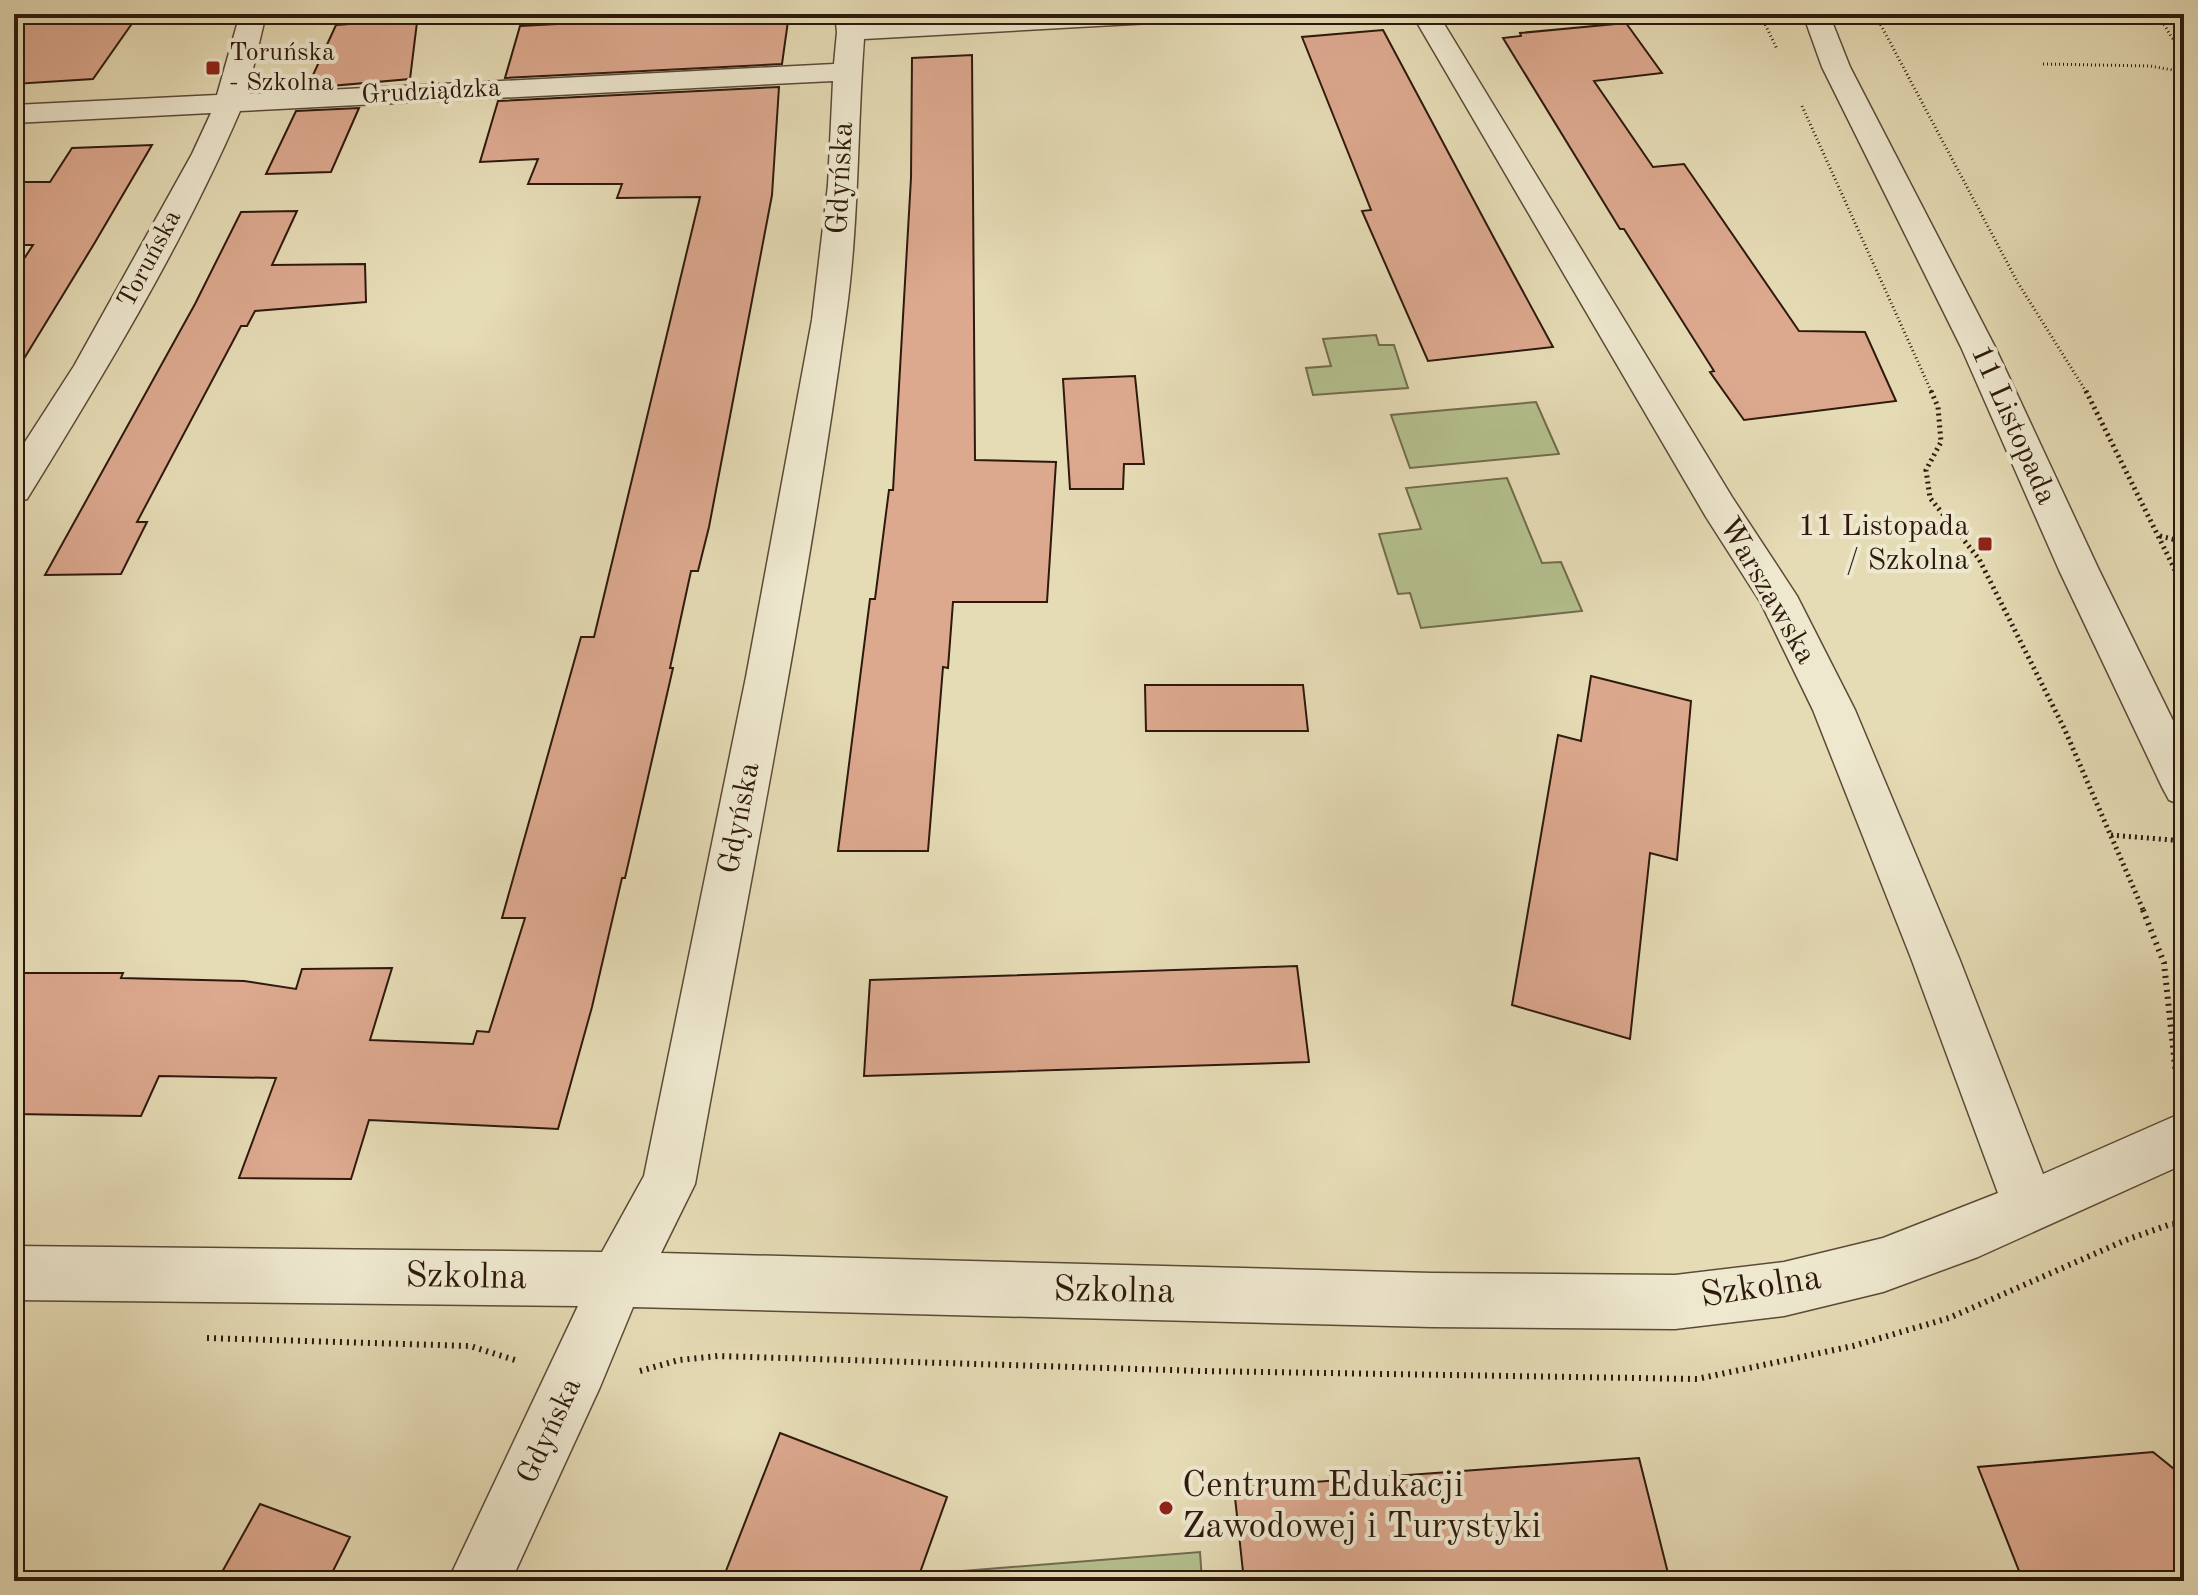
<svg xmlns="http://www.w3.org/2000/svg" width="2198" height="1595" viewBox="0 0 2198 1595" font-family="'Old Standard TT',serif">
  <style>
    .green { fill: #b4c08e; stroke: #716c4e; stroke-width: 2 }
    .building { fill: #dca88e; stroke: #2e190d; stroke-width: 2 }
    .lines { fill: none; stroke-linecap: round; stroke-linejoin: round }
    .minor-casing { stroke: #5c4a37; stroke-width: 3 }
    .path-far2 { stroke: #2e190d; stroke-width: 3; stroke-dasharray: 1 3; stroke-linecap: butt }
    .path-far1 { stroke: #2e190d; stroke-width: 5; stroke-dasharray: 2 4; stroke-linecap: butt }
    .path { stroke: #2e190d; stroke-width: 6; stroke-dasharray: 2 5; stroke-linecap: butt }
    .minor { fill: #eee8cf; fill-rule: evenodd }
    .poi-dot { fill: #8f2418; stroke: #eee8cf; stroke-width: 3 }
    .labels { text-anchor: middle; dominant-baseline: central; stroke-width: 8; stroke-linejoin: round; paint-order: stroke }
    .far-poi-label { font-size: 26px; fill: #2e190d; stroke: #eee8cf; text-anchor: start }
    .far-street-label { font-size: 26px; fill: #2e190d; stroke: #eee8cf }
    .street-label { font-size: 30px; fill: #2e190d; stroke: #eee8cf }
    .poi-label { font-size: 30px; fill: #2e190d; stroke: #eee8cf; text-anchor: end }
    .near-street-label { font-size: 36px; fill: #2e190d; stroke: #eee8cf }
    .near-poi-label { font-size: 36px; fill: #2e190d; stroke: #eee8cf; text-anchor: start }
  </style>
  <rect width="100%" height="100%" fill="#e5dbb5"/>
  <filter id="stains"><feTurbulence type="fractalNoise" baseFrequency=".0025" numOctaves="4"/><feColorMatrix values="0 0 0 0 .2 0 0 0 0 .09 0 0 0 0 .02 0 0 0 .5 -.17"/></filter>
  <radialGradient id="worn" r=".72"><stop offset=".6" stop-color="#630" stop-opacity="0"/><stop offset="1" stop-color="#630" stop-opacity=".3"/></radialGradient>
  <!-- green -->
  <path class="green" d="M 1376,335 L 1379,345 L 1394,345 L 1408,388 L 1313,395 L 1306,368 L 1331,366 L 1323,339 Z
    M 1536,402 L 1559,454 L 1410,468 L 1391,415 Z
    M 1507,478 L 1542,563 L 1561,562 L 1582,611 L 1421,628 L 1410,593 L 1398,594 L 1379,534 L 1421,529 L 1406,488 Z
    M 1200,1552 L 1202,1581 L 963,1581 L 963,1571 Z"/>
  <!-- building -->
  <path class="building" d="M 351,14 L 418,14 L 410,79 L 307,88 L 336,25 L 349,24 Z
    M 671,14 L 789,14 L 782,64 L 505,78 L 520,26 L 652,19 L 653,15 Z
    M 138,15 L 93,79 L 14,84 L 14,21 Z
    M 1626,23 L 1662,73 L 1594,81 L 1653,167 L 1684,164 L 1799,331 L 1865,332 L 1896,401 L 1744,420 L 1710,372 L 1714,371 L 1624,229 L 1620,229 L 1503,38 L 1521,36 L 1520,33 Z
    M 1383,30 L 1495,240 L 1553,347 L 1428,361 L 1362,211 L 1371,210 L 1302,37 Z
    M 972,55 L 975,460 L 1056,462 L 1047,602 L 953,602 L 948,668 L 943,667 L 928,851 L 838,851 L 870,599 L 875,599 L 889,490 L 893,490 L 911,178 L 912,58 Z
    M 779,87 L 772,195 L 709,527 L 698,571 L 691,571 L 670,668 L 673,668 L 625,878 L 622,878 L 592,1007 L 558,1129 L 369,1120 L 351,1179 L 239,1178 L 276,1078 L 159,1076 L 141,1116 L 14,1114 L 14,973 L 123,973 L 121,978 L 244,981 L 296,989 L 302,969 L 392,968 L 370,1040 L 473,1044 L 477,1031 L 489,1032 L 525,918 L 502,918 L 581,637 L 594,637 L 700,197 L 617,198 L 622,184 L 528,184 L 538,159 L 480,162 L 498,101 Z
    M 359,108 L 331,172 L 266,174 L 296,111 Z
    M 152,145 L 94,244 L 14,375 L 14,274 L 33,245 L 14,245 L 14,182 L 50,182 L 72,148 Z
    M 297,211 L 272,265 L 365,264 L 366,302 L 255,311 L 247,326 L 241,326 L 137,522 L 147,522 L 121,574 L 45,575 L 195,304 L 241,212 Z
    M 1135,376 L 1144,464 L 1124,464 L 1123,489 L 1070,489 L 1063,379 Z
    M 1591,676 L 1691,701 L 1677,860 L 1650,853 L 1630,1039 L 1512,1005 L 1558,735 L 1581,741 Z
    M 1145,685 L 1303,685 L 1308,731 L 1146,731 Z
    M 1297,966 L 1309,1062 L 864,1076 L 870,980 Z
    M 780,1433 L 947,1497 L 917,1581 L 722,1581 Z
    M 2153,1452 L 2174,1469 L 2184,1490 L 2184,1581 L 2023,1581 L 1978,1467 Z
    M 1639,1458 L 1670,1581 L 1244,1581 L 1234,1488 Z
    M 260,1504 L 350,1537 L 328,1581 L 217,1581 Z"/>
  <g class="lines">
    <defs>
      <path id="minor" d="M 240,14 L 266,14 L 247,94 L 834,64 L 837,32 L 835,14 L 861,14 L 863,23 L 1025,14 L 1182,14 L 1179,20 L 1169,22 L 864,39 C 857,133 859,228 845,322 C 805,611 747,897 695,1184 L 661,1253 L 1432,1273 L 1675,1275 L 1784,1262 L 1883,1238 L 1998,1193 L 1911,958 L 1813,710 L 1761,603 L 1706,517 L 1412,14 L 1438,14 L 1732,497 L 1797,596 L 1855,710 L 1959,958 L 2043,1174 L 2184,1112 L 2184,1164 L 1978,1257 L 1883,1292 L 1784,1316 L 1675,1329 L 1432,1327 L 633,1307 L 600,1387 L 511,1581 L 448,1581 L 578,1306 L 14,1300 L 14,1246 L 602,1252 L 644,1176 L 746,677 L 812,320 L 828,185 L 833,81 L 240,111 C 182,246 104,374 27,499 L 14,503 L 14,459 L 74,366 L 192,154 L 211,113 L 14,123 L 14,105 L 217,95 Z
        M 1803,14 L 1829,14 L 1850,67 L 1995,347 L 2099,570 L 2184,743 L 2184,806 L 2169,800 L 2162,787 L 2059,570 L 1961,347 L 1822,67 Z"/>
    </defs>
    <!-- minor casing -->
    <use href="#minor" class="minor-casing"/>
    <!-- path-far2 -->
    <path class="path-far2" d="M 1760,14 L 1777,49
      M 1875,14 L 2018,283 L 2087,393
      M 2158,14 L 2172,38 L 2184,47
      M 2043,64 L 2150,66 L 2184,72
      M 1802,106 L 1932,393"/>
    <!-- path-far1 -->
    <path class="path-far1" d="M 1931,391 L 1938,407 L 1941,442 L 1926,470 L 1930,498 L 1979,559 L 2064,728 L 2144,912
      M 2086,391 L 2184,588
      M 2160,536 L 2184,542
      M 2111,835 L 2184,841"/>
    <!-- path -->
    <path class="path" d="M 2143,910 L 2164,963 L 2177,1084
      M 207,1338 L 470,1346 L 518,1361
      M 640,1371 L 679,1360 L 718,1356 L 1202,1371 L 1697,1379 L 1853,1346 L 1949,1318 L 2126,1240 L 2171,1224 L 2184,1223"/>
    <!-- minor -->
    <use href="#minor" class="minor"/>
  </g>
  <!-- markers -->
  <g class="poi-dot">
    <rect x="205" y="60" width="16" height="16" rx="4"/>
    <rect x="1977" y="536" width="16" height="16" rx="4"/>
    <circle cx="1166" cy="1508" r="8"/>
  </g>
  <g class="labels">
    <!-- far-poi labels -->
    <g class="far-poi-label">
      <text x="229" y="53">Toruńska<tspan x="229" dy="30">- Szkolna</tspan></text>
    </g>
    <!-- far-street labels -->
    <g class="far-street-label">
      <text transform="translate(431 92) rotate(-3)">Grudziądzka</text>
      <text transform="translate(150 259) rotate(-62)">Toruńska</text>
    </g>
    <!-- street labels -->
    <g class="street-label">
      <text transform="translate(841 178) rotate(-87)">Gdyńska</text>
      <text transform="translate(2013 425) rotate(66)">11 Listopada</text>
      <text transform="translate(1767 591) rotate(60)">Warszawska</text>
      <text transform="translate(740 818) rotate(-79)">Gdyńska</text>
      <text transform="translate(550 1431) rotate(-65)">Gdyńska</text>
    </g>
    <!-- poi labels -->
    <g class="poi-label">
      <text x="1969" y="527">11 Listopada<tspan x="1969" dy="34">/ Szkolna</tspan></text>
    </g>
    <!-- near-street labels -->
    <g class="near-street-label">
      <text transform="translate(466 1278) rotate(1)">Szkolna</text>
      <text transform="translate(1761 1288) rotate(-9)">Szkolna</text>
      <text transform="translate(1114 1292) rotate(1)">Szkolna</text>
    </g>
    <!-- near-poi labels -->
    <g class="near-poi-label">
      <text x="1182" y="1487">Centrum Edukacji<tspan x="1182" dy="41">Zawodowej i Turystyki</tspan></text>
    </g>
  </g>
  <!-- margin -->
  <rect width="2198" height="1595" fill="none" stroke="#e5dbb5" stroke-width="48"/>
  <rect x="16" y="16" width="2166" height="1563" fill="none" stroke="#2e190d" stroke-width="4"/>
  <rect x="24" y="24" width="2150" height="1547" fill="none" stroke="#2e190d" stroke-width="2"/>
  <rect width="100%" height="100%" filter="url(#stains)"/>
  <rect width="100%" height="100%" fill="url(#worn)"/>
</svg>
